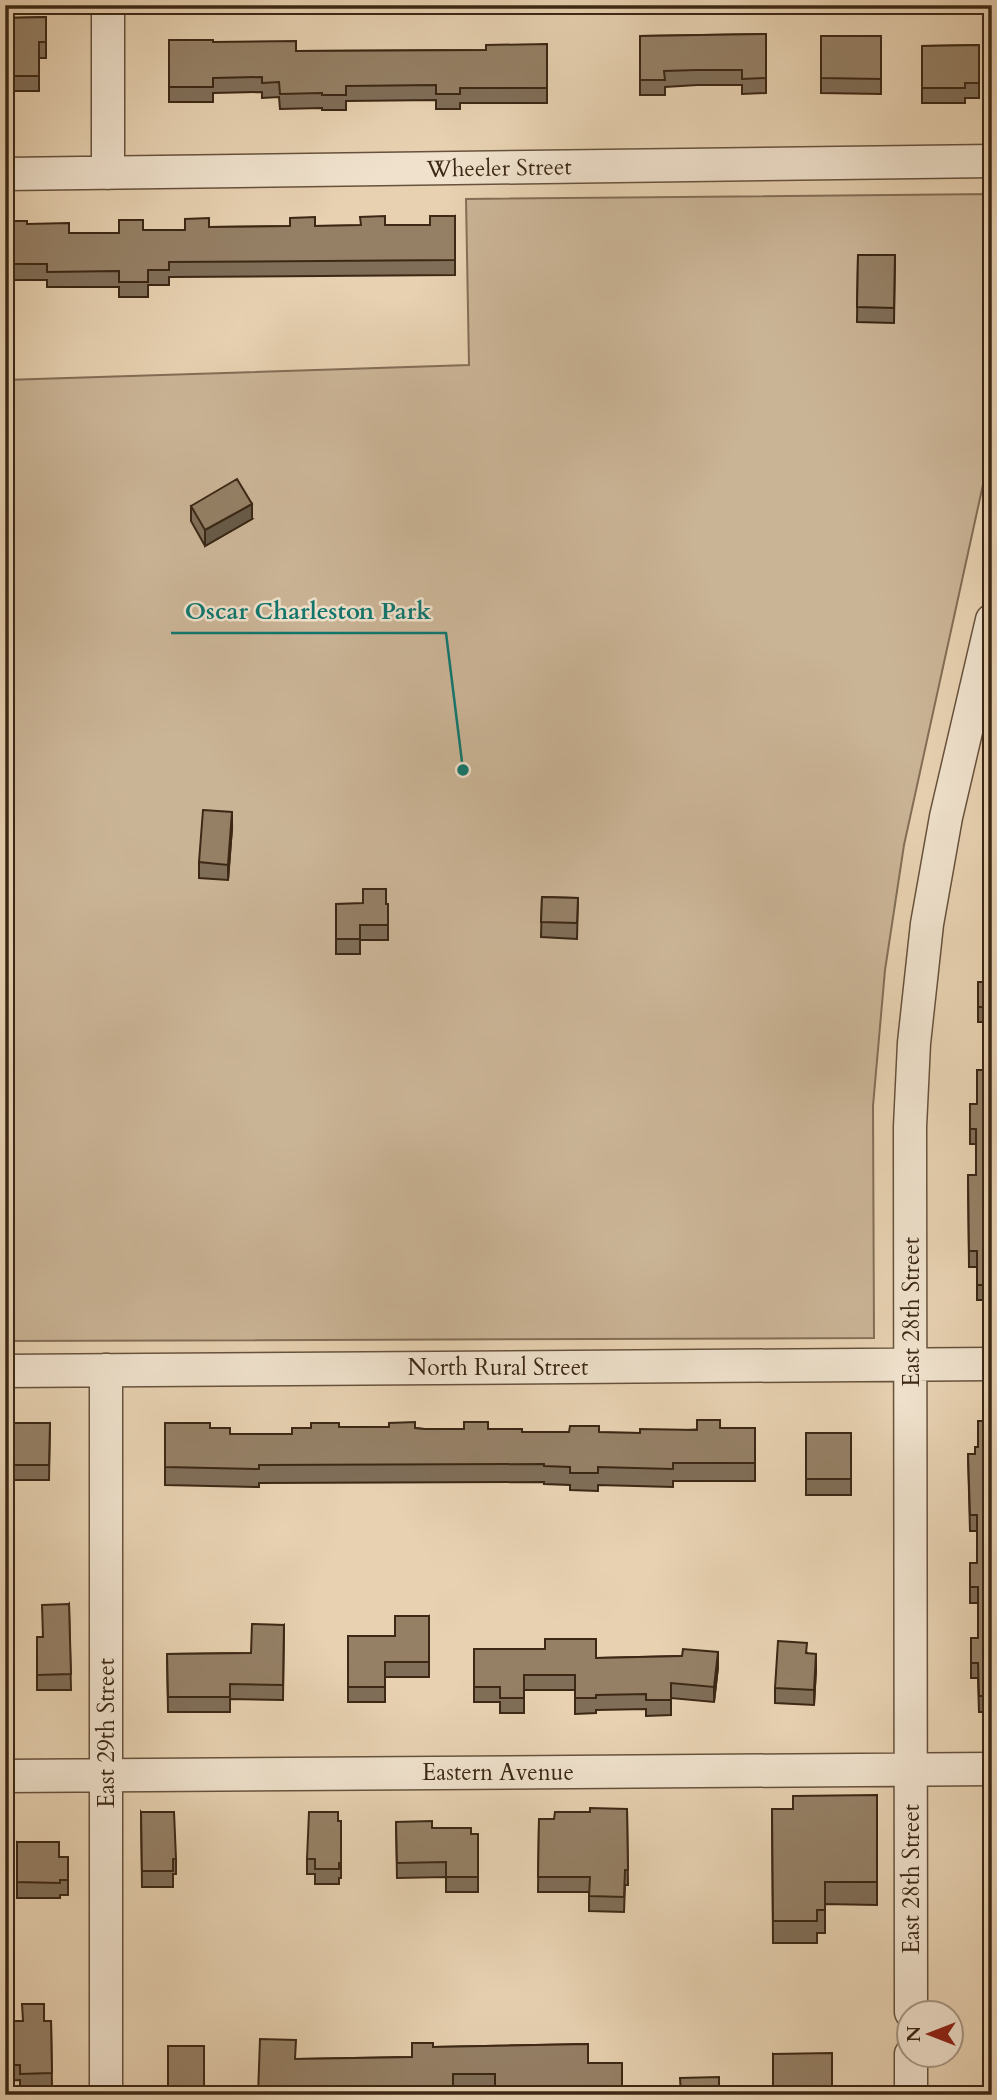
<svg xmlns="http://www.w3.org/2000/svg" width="997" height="2100" viewBox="0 0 997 2100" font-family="Cardo,serif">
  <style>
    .green { fill: #cab496; stroke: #836e56; stroke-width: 2 }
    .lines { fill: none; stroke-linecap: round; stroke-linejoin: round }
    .minor-casing { stroke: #67523c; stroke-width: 35 }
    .minor { stroke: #efe1cc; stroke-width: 32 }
    .wall { fill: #806e58; stroke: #3c2815; stroke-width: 2 }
    .shaded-wall { fill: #685a47; stroke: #3c2815; stroke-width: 2 }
    .building { fill: #958066; stroke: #3c2815; stroke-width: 2 }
    .labels { text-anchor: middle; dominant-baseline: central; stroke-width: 5; stroke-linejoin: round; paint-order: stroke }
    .street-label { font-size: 23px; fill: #3c2815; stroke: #efe1cc }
    .leader { fill: none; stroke: #0f766e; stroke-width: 2.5 }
    .callout-dot { fill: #0f766e; stroke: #efe1cc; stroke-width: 2.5 }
    .callout-label { font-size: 24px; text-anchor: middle; font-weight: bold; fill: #0f766e; stroke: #efe1cc; stroke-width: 5; stroke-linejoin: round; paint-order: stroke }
  </style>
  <rect width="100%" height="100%" fill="#e7d1b1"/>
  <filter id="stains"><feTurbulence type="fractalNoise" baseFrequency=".00286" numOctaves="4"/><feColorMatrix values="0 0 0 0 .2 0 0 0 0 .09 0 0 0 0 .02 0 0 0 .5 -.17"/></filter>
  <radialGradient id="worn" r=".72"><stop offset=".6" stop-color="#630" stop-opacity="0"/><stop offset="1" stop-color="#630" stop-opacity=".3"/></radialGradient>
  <!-- green -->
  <path class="green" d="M 992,194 L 991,405 L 984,480 L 904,845 L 885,970 L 873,1106 L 874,1338 L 5,1341 L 5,380 L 469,365 L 466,199 Z"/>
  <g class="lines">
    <defs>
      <path id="minor" d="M 108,5 L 108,173
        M 5,174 L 992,161
        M 5,1371 L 992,1364
        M 5,1776 L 992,1769
        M 911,2012 L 910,1127 L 914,1043 L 927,924 L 946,817 L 992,620
        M 911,2054 L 911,2095
        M 106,2095 L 106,1370"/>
    </defs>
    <!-- minor casing -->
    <use href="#minor" class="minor-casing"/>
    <!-- minor -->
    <use href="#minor" class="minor"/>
  </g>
  <!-- wall -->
  <path class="wall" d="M 46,17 L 46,58 L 39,58 L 39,91 L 5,91 L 5,18 Z
    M 766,34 L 766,93 L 742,94 L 742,85 L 697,85 L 665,87 L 665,95 L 640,95 L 640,36 Z
    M 821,36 L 881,36 L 881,94 L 821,93 Z
    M 169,40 L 213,42 L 296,51 L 486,50 L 547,44 L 547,103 L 460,103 L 460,109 L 436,109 L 436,100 L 346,101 L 346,110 L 322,110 L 322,108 L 280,109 L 279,97 L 262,98 L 262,92 L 213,93 L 213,102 L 169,102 Z
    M 979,45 L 979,98 L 965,98 L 965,103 L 922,103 L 922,46 Z
    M 455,216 L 455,275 L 169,277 L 169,285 L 148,285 L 148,297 L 119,297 L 119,287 L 47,287 L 47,280 L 5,280 L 5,221 L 27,224 L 69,233 L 119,233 L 143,230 L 185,230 L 209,227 L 430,225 Z
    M 858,255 L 895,255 L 894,323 L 857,322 Z
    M 191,506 L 252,519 L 205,546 L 191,521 Z
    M 232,828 L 228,880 L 199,878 L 199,862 Z
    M 542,897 L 578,898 L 577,939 L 541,937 Z
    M 336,904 L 388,904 L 388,940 L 360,940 L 360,954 L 336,954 Z
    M 978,982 L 992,982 L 992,1300 L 977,1300 L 977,1267 L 969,1267 L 968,1175 L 976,1175 L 976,1144 L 970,1144 L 970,1104 L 977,1104 L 986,1070 L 986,1022 L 978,1022 Z
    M 992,1421 L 992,1712 L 979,1712 L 978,1678 L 971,1678 L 971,1638 L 978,1638 L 978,1603 L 970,1603 L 970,1563 L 977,1563 L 977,1531 L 970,1531 L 968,1454 L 975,1454 Z
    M 50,1423 L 49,1480 L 9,1480 L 9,1482 L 5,1482 L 5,1429 Z
    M 165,1423 L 210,1428 L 230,1434 L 292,1434 L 311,1428 L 339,1427 L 415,1428 L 424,1429 L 488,1429 L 522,1432 L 640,1433 L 720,1428 L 755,1428 L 755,1481 L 673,1481 L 673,1487 L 598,1485 L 598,1491 L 570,1490 L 570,1485 L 544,1484 L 544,1482 L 259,1483 L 259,1487 L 165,1485 Z
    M 806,1433 L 851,1433 L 851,1495 L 806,1495 Z
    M 69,1604 L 71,1690 L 37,1690 L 37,1637 L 42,1637 Z
    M 429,1616 L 429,1677 L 385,1677 L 385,1702 L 348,1702 L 348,1636 L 395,1636 Z
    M 284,1625 L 283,1700 L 230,1699 L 230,1712 L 168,1712 L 167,1654 L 251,1653 Z
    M 474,1649 L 596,1658 L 682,1656 L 718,1667 L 714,1702 L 671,1698 L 671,1715 L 646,1716 L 646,1709 L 596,1710 L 596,1713 L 575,1714 L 575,1690 L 524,1690 L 524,1713 L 500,1713 L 500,1702 L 474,1702 Z
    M 807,1653 L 816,1669 L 814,1705 L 775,1703 L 775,1688 Z
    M 877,1795 L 877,1905 L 825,1904 L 825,1933 L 817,1933 L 817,1943 L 773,1943 L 772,1809 L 793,1809 Z
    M 627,1809 L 628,1885 L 625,1885 L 624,1912 L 589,1911 L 589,1892 L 538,1892 L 539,1819 L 554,1819 L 590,1812 Z
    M 141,1812 L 176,1859 L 176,1874 L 173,1874 L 173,1887 L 142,1887 Z
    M 338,1821 L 341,1821 L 341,1878 L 339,1878 L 339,1884 L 315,1884 L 315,1874 L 307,1874 L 307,1859 Z
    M 396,1822 L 471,1834 L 478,1834 L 478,1892 L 446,1892 L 446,1877 L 397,1878 Z
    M 992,1841 L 992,1916 L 984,1916 L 984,1868 L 988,1868 Z
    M 17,1842 L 59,1857 L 68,1857 L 68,1895 L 60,1895 L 60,1898 L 17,1898 Z
    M 5,2021 L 51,2021 L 52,2088 L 20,2089 L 20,2080 L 5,2081 Z
    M 588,2044 L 495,2089 L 453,2089 L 453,2095 L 258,2095 L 296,2059 L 412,2057 L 433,2047 Z
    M 168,2046 L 204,2046 L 204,2095 L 168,2095 Z
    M 773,2054 L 832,2095 L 773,2095 Z"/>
  <!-- shaded-wall -->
  <path class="shaded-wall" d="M 252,504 L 252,519 L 205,546 L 205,530 Z
    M 232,812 L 232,828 L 228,880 L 228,865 Z
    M 718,1652 L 718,1667 L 714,1702 L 714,1687 Z
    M 816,1654 L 816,1669 L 814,1705 L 814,1690 Z"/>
  <!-- building -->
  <path class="building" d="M 46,17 L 46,42 L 39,42 L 39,76 L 5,76 L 5,18 Z
    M 766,34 L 766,78 L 742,79 L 742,70 L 697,70 L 664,71 L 665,80 L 640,80 L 640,36 Z
    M 821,36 L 881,36 L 881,79 L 821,78 Z
    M 169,40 L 213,40 L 213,42 L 296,41 L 296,51 L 486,50 L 486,45 L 547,44 L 547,88 L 460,88 L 460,94 L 436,94 L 436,85 L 346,86 L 346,95 L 322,95 L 322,93 L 280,94 L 279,82 L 262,83 L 262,77 L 213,78 L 213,87 L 169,87 Z
    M 979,45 L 979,83 L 965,83 L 965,88 L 922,88 L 922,46 Z
    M 385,216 L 385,225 L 430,225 L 430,216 L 455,216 L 455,260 L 169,262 L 169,270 L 148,270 L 148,282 L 119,282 L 119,271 L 47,272 L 47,264 L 5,264 L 5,221 L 27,221 L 27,224 L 69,223 L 69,233 L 119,233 L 119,220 L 143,220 L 143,230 L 185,230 L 185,219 L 209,218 L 209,227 L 290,226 L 290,218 L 315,217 L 315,226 L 361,225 L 360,217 Z
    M 858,255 L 895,255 L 894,308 L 857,307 Z
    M 237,479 L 252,504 L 205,530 L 191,506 Z
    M 203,810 L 232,812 L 228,865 L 199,862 Z
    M 363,889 L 386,889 L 386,904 L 388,904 L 388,925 L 360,925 L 360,939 L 336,939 L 336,904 L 363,903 Z
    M 542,897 L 578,898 L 577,923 L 541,922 Z
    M 978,982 L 992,982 L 992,1285 L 977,1285 L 977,1251 L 969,1251 L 968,1175 L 976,1175 L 976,1129 L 970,1129 L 970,1104 L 977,1104 L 977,1070 L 986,1070 L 986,1007 L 978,1007 Z
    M 697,1420 L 720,1420 L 720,1428 L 755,1428 L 755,1463 L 673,1463 L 673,1469 L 598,1467 L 598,1473 L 570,1473 L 570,1467 L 544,1466 L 544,1464 L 259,1465 L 259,1469 L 165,1467 L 165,1423 L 210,1423 L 210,1428 L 230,1428 L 230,1434 L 292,1434 L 292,1428 L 311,1428 L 311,1423 L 339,1423 L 339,1427 L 389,1427 L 389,1423 L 415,1422 L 415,1428 L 424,1429 L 464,1429 L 464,1422 L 488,1422 L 488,1429 L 522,1429 L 522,1432 L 569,1432 L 570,1426 L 599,1426 L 599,1432 L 640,1433 L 640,1429 L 697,1430 Z
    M 978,1421 L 992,1421 L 992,1696 L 979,1696 L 978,1663 L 971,1663 L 971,1638 L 978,1638 L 978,1587 L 970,1587 L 970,1563 L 977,1563 L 977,1515 L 970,1515 L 968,1454 L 975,1454 L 975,1447 L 978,1447 Z
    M 6,1423 L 50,1423 L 49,1465 L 9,1465 L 9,1467 L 5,1467 Z
    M 806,1433 L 851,1433 L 851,1479 L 806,1479 Z
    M 69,1604 L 71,1674 L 37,1675 L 37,1637 L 43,1637 L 42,1605 Z
    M 395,1616 L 429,1616 L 429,1662 L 385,1662 L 385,1687 L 348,1687 L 348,1636 L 395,1636 Z
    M 252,1624 L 284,1625 L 283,1685 L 230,1684 L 230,1697 L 168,1697 L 167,1654 L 251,1653 Z
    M 545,1639 L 596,1639 L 596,1658 L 682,1656 L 683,1649 L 718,1652 L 714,1687 L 671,1683 L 671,1700 L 646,1700 L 646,1694 L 596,1695 L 596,1698 L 575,1698 L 575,1675 L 524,1675 L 524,1698 L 500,1698 L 500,1687 L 474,1687 L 474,1649 L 545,1649 Z
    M 778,1641 L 807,1643 L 806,1653 L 816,1654 L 814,1690 L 775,1688 Z
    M 877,1795 L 877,1882 L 825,1882 L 825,1910 L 817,1910 L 817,1921 L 773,1921 L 772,1809 L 793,1809 L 793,1796 Z
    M 590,1808 L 627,1809 L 628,1870 L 625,1870 L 624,1897 L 589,1896 L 590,1877 L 538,1877 L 539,1819 L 554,1819 L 555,1812 L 590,1812 Z
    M 141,1812 L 174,1812 L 176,1859 L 173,1859 L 173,1871 L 142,1871 Z
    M 309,1812 L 338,1812 L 338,1821 L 341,1821 L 341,1863 L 339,1863 L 339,1869 L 315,1869 L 315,1859 L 307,1859 Z
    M 432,1821 L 432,1828 L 471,1828 L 471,1834 L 478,1834 L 478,1877 L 446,1877 L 446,1862 L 397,1863 L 396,1822 Z
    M 988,1841 L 992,1841 L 992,1901 L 984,1901 L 984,1868 L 988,1868 Z
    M 17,1842 L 59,1842 L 59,1857 L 68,1857 L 68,1880 L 60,1880 L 60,1883 L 17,1882 Z
    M 22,2004 L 44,2004 L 44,2021 L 51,2021 L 52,2073 L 20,2074 L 20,2065 L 5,2065 L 5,2021 L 23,2021 Z
    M 260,2039 L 296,2040 L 295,2059 L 412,2057 L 412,2043 L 433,2043 L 433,2047 L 588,2044 L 588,2063 L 622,2063 L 622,2095 L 495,2095 L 495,2074 L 453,2074 L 453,2094 L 258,2095 Z
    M 168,2046 L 204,2046 L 204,2091 L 168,2091 Z
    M 832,2053 L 832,2095 L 810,2095 L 810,2090 L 773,2091 L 773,2054 Z
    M 719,2077 L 719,2095 L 681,2095 L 680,2078 Z"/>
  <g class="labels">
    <!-- street labels -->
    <g class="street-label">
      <text transform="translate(499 168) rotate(-1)">Wheeler Street</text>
      <text transform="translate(911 1312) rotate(-90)">East 28th Street</text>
      <text x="498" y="1367">North Rural Street</text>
      <text transform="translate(106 1733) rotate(-90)">East 29th Street</text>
      <text x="498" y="1772">Eastern Avenue</text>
      <text transform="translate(911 1879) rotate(-90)">East 28th Street</text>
    </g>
  </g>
  <!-- callouts -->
  <path class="leader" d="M463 770L446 633H171"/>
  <circle class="callout-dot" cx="463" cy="770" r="7"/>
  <g class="callout-label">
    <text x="308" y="619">Oscar Charleston Park</text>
  </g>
  <!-- margin -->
  <rect width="997" height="2100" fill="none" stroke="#e7d1b1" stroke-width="28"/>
  <rect x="7" y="7" width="983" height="2086" fill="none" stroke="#3c2815" stroke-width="3.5"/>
  <rect x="14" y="14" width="969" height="2072" fill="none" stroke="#3c2815" stroke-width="2"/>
  <!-- north arrow -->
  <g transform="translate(930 2034) rotate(270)"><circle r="33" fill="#efe1cc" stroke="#a79783" stroke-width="2"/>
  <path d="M0-5L12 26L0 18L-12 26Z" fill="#8f2418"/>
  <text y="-10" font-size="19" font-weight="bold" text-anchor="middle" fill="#3c2815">N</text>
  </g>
  <rect width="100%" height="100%" filter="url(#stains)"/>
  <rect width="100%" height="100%" fill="url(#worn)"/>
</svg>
